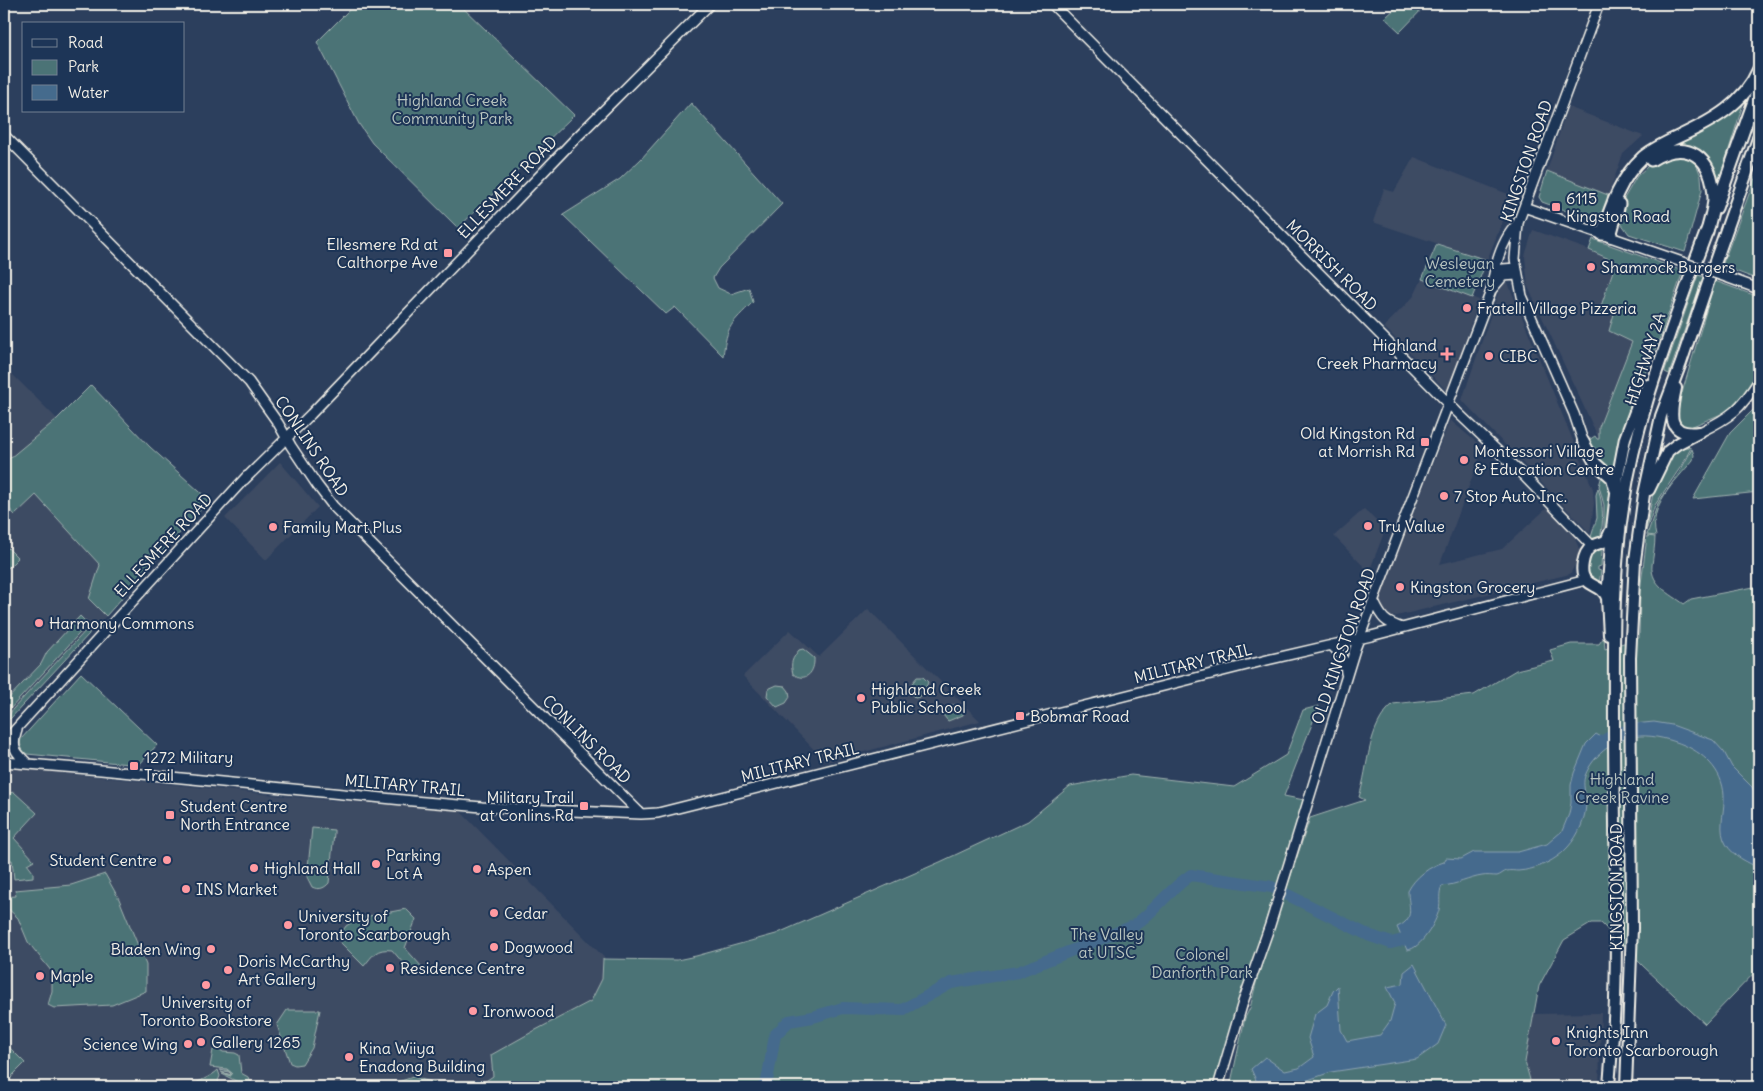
<svg xmlns="http://www.w3.org/2000/svg" width="1763" height="1091" viewBox="0 0 1763 1091" font-family="Delius,sans-serif">
  <style>
    .built { fill: #3e4b64 }
    .green { fill: #4b7376; stroke: #a0b2af }
    .water { fill: #456b8d; stroke: #8ba1b1 }
    .lines { fill: none; stroke-linecap: round; stroke-linejoin: round }
    .stream { stroke: #8ba1b1; stroke-width: 2 }
    .river { stroke: #456b8d; stroke-width: 12 }
    .secondary-casing { stroke: #f4f1e8; stroke-width: 12 }
    .primary-casing { stroke: #f4f1e8; stroke-width: 14 }
    .highway-casing { stroke: #f4f1e8; stroke-width: 15 }
    .secondary { stroke: #1d3557; stroke-width: 9 }
    .primary { stroke: #1d3557; stroke-width: 10 }
    .highway { stroke: #1d3557; stroke-width: 11 }
    .secondary-bridge-casing { stroke: #f4f1e8; stroke-width: 12; stroke-linecap: butt }
    .secondary-bridge { stroke: #1d3557; stroke-width: 9 }
    .poi-dot { fill: #ff9aa2; stroke: #1d3557; stroke-width: 2 }
    .labels { text-anchor: middle; dominant-baseline: central; stroke-width: 4; stroke-linejoin: round; paint-order: stroke }
    .park-label { font-size: 16px; fill: #b9c5c0; stroke: #1d3557 }
    .street-label { font-size: 16px; fill: #f4f1e8; stroke: #1d3557 }
    .poi-label { font-size: 16px; fill: #f4f1e8; stroke: #1d3557; text-anchor: start }
  </style>
  <rect width="100%" height="100%" fill="#2c3f5d"/>
  <filter id="ink" filterUnits="userSpaceOnUse"><feTurbulence type="fractalNoise" baseFrequency=".02" numOctaves="2"/><feDisplacementMap in="SourceGraphic" scale="10" xChannelSelector="R" yChannelSelector="G"/><feConvolveMatrix kernelMatrix="1 2 1 2 8 2 1 2 1" color-interpolation-filters="sRGB"/></filter>
  <g filter="url(#ink)">
    <!-- built -->
    <path class="built" d="M 1568,107 L 1643,136 L 1623,154 L 1608,195 L 1547,171 Z
      M 1414,157 L 1513,196 L 1487,260 L 1373,222 L 1384,189 L 1394,192 Z
      M 1533,230 L 1589,250 L 1616,262 L 1599,312 L 1614,314 L 1632,342 L 1599,427 L 1599,439 L 1528,287 L 1525,256 Z
      M 1422,279 L 1479,300 L 1448,392 L 1384,327 L 1414,296 Z
      M 1502,282 L 1508,283 L 1593,489 L 1594,503 L 1590,533 L 1462,400 Z
      M 4,366 L 57,419 L 91,385 L 150,447 L 209,500 L 106,616 L 4,726 Z
      M 1450,420 L 1483,448 L 1440,564 L 1502,549 L 1547,508 L 1574,536 L 1581,554 L 1570,574 L 1388,618 L 1377,605 Z
      M 280,462 L 318,507 L 266,560 L 225,518 Z
      M 1364,509 L 1385,530 L 1369,572 L 1334,536 Z
      M 868,609 L 980,721 L 826,762 L 743,676 L 790,630 L 819,657 Z
      M 4,767 L 284,796 L 460,811 L 640,994 L 1072,1087 L 4,1087 Z
      M 1601,1013 L 1599,1087 L 1524,1087 L 1530,1080 L 1525,1062 L 1534,1014 Z"/>
    <!-- green -->
    <path class="green" d="M 355,4 L 459,4 L 574,115 L 458,228 L 372,143 L 359,124 L 317,42 Z
      M 1400,4 L 1427,4 L 1400,32 L 1385,18 Z
      M 1745,98 L 1719,181 C 1707,153 1707,152 1677,143 Z
      M 691,103 L 782,204 L 719,268 L 713,278 L 718,288 L 731,294 L 749,288 L 753,302 C 731,324 727,325 723,356 L 675,307 L 666,314 L 563,215 L 620,179 L 641,159 Z
      M 1677,154 L 1695,161 L 1701,176 L 1702,190 L 1685,252 L 1629,234 L 1621,223 L 1622,202 L 1637,176 L 1658,157 Z
      M 1758,170 L 1759,171 L 1759,280 L 1722,266 Z
      M 1547,171 L 1608,195 L 1600,218 L 1594,221 L 1542,202 L 1539,197 Z
      M 1593,239 L 1683,271 L 1661,335 L 1622,429 L 1613,473 C 1601,464 1591,455 1589,440 L 1595,436 L 1597,439 L 1599,439 L 1599,427 L 1632,342 L 1609,331 L 1614,314 L 1599,312 L 1616,262 L 1589,250 Z
      M 1437,244 L 1487,260 L 1472,298 L 1422,279 Z
      M 1698,275 L 1703,277 L 1669,374 L 1665,372 L 1665,370 Z
      M 1715,281 L 1759,297 L 1759,371 L 1750,387 L 1740,400 L 1726,412 L 1688,428 L 1678,424 L 1676,412 L 1680,395 L 1682,393 Z
      M 91,385 L 150,447 L 209,500 L 106,616 L 89,599 L 100,565 L 36,495 L 15,515 L 4,503 L 4,463 L 57,419 Z
      M 1759,404 L 1759,492 L 1693,499 L 1730,433 Z
      M 1682,446 L 1691,448 L 1682,465 L 1655,505 L 1646,531 L 1654,488 L 1669,456 Z
      M 1692,449 L 1694,455 L 1693,460 C 1675,482 1648,505 1656,536 L 1647,535 L 1658,503 L 1679,473 Z
      M 1602,475 L 1608,477 C 1614,496 1613,519 1604,536 L 1604,505 L 1599,486 Z
      M 1598,488 C 1603,504 1604,522 1600,539 L 1595,540 L 1591,537 L 1597,518 L 1596,495 Z
      M 1647,536 L 1655,537 C 1655,546 1653,556 1652,565 C 1650,585 1671,594 1684,604 L 1691,599 L 1759,586 L 1759,968 L 1705,1024 L 1643,966 L 1601,923 L 1592,923 L 1564,940 L 1539,986 L 1525,1062 L 1530,1080 L 1523,1087 L 1230,1087 L 1245,1018 L 1250,1008 L 1260,967 L 1310,818 L 1365,800 L 1359,797 C 1369,766 1367,726 1393,704 L 1474,695 L 1516,670 L 1554,661 L 1550,650 L 1571,644 L 1599,644 L 1604,637 L 1605,649 L 1639,638 L 1640,592 Z
      M 4,544 L 18,558 L 4,572 Z
      M 1600,547 L 1602,550 L 1601,566 L 1598,567 L 1598,570 L 1601,571 L 1599,583 C 1596,581 1591,579 1589,576 C 1582,565 1591,552 1600,547 Z
      M 80,616 L 88,624 L 10,709 L 4,722 L 4,703 L 41,664 L 47,652 Z
      M 89,627 L 89,634 L 10,719 L 8,718 L 12,710 Z
      M 803,649 L 814,658 C 815,672 806,683 793,674 C 790,663 792,659 799,650 Z
      M 81,673 L 157,745 L 139,765 L 27,754 C 22,751 19,744 21,739 Z
      M 917,677 L 923,677 L 928,682 C 927,688 920,691 919,697 L 915,698 L 909,692 L 909,687 Z
      M 777,685 L 785,686 L 789,691 L 790,697 L 786,703 L 777,707 L 767,696 L 768,689 Z
      M 951,705 L 959,705 L 963,710 L 963,715 L 948,721 L 943,715 L 945,708 Z
      M 1319,706 L 1284,796 L 1304,800 L 1247,980 L 1222,1087 L 477,1087 L 493,1076 L 491,1055 L 532,1032 L 591,1001 L 602,979 L 603,959 L 677,960 L 696,956 L 776,934 L 940,862 L 1028,821 L 1070,786 L 1131,775 L 1234,787 L 1286,755 L 1303,710 Z
      M 14,792 L 37,813 L 14,838 L 34,860 L 27,864 L 33,872 L 33,877 L 14,879 L 12,860 L 4,861 L 4,794 Z
      M 312,828 L 334,830 L 334,833 L 329,883 C 324,889 318,890 312,887 L 307,877 Z
      M 105,874 L 119,899 L 146,965 L 146,991 L 112,1005 L 54,1008 L 48,1005 L 52,991 L 52,972 L 28,942 L 18,918 L 4,905 L 4,897 L 16,896 L 15,890 L 71,885 Z
      M 406,909 L 416,919 L 405,948 L 422,967 L 419,970 L 409,970 L 392,950 C 376,948 373,955 364,966 L 337,939 L 346,926 L 359,918 Z
      M 287,1010 L 320,1010 L 312,1048 L 302,1064 L 295,1065 L 290,1063 L 277,1025 Z
      M 4,1042 L 25,1063 L 13,1075 L 5,1087 L 4,1087 Z
      M 218,1046 L 222,1046 L 220,1050 L 223,1052 L 235,1053 L 239,1055 L 241,1073 L 248,1077 L 254,1087 L 248,1087 L 222,1074 L 224,1074 L 231,1076 L 221,1072 L 232,1075 L 229,1072 L 220,1070 L 227,1070 L 233,1074 L 227,1069 L 210,1067 L 213,1050 Z
      M 218,1070 L 220,1076 L 218,1081 L 221,1087 L 187,1087 C 197,1082 211,1077 218,1070 Z
      M 413,1077 L 435,1083 L 434,1087 L 391,1087 L 398,1082 Z"/>
    <!-- water -->
    <path class="water" d="M 1654,722 L 1672,725 L 1713,740 L 1724,752 L 1732,767 L 1752,787 L 1759,800 L 1759,868 C 1747,862 1733,856 1726,844 C 1718,831 1724,814 1724,800 C 1725,774 1707,755 1684,745 C 1672,740 1654,735 1640,736 C 1617,737 1593,754 1585,776 C 1582,785 1586,793 1586,802 C 1586,818 1579,835 1568,847 C 1557,860 1536,870 1518,871 C 1515,871 1511,870 1507,871 C 1503,872 1501,875 1497,876 C 1492,876 1487,875 1482,876 C 1469,878 1456,885 1442,886 C 1438,894 1441,901 1439,910 C 1436,922 1421,949 1407,950 L 1397,927 C 1416,919 1408,906 1408,891 C 1415,877 1430,866 1444,862 L 1446,858 L 1461,859 L 1474,852 L 1518,852 L 1547,844 L 1562,831 L 1569,814 L 1571,803 L 1571,785 L 1574,773 L 1586,744 L 1596,734 L 1603,738 L 1611,738 L 1623,733 L 1633,724 Z
      M 1414,964 L 1446,1025 L 1438,1044 L 1417,1059 L 1331,1072 L 1288,1087 L 1259,1087 L 1251,1069 L 1265,1057 L 1285,1071 L 1299,1068 L 1314,1057 L 1308,1038 L 1315,1014 L 1327,1005 L 1333,991 L 1338,986 L 1341,1030 L 1347,1041 L 1380,1035 L 1390,1021 L 1395,1003 L 1387,987 L 1403,984 L 1404,972 Z"/>
    <g class="lines">
      <!-- stream -->
      <path class="stream" d="M 1758,210 L 1759,210"/>
      <!-- river -->
      <path class="river" d="M 1595,749 C 1607,735 1622,730 1641,729
        M 763,1087 L 767,1081 L 775,1035 L 789,1021 L 813,1017 L 843,1008 L 902,1010 L 951,983 L 1018,972 L 1133,926 C 1155,912 1169,889 1191,875 L 1272,887 L 1368,935 L 1391,943 L 1407,939 L 1416,933"/>
      <defs>
        <path id="secondary" d="M 1052,4 L 1457,412 L 1526,478 L 1592,546
          M 4,135 L 249,382 L 278,423 L 291,446 L 317,485 L 333,506 L 641,814
          M 1524,207 L 1682,262
          M 1494,276 L 1503,269 L 1516,268
          M 1726,277 L 1759,289
          M 1492,289 L 1503,276 L 1517,275
          M 1700,432 C 1731,417 1741,409 1759,380
          M 1583,441 L 1574,414 L 1522,296 L 1515,259 L 1518,223 L 1599,4
          M 244,480 L 311,414 L 574,140 L 710,4
          M 1374,602 C 1382,619 1385,622 1402,628
          M 1331,645 C 1341,654 1345,659 1346,673
          M 17,730 C 11,748 15,752 28,764
          M 4,742 L 247,476
          M 4,762 L 101,770 L 413,801 L 482,807 L 641,814 L 658,813 L 1267,660 L 1371,636 L 1586,580
          M 1218,1087 L 1243,1002 L 1270,925 L 1355,649 L 1491,291 C 1494,269 1501,240 1518,223"/>
        <path id="primary" d="M 1676,388 C 1671,411 1665,437 1699,432
          M 1583,441 L 1595,463 L 1612,478 L 1615,489
          M 1649,490 L 1668,451 L 1677,444 L 1700,432
          M 1607,598 C 1602,586 1594,588 1586,580 C 1579,573 1583,553 1591,547 C 1595,544 1601,543 1606,541 L 1610,532
          M 1609,635 L 1607,598 L 1612,529 L 1618,475 L 1625,438 L 1636,409 L 1648,385
          M 1609,1087 C 1611,1058 1614,1029 1615,999 C 1618,909 1614,818 1614,727 C 1614,652 1612,576 1624,502 C 1636,420 1667,342 1694,265
          M 1626,1087 L 1632,928 L 1630,658 L 1635,560 L 1644,494 L 1661,416 L 1681,363 L 1712,271"/>
        <path id="highway" d="M 1651,160 C 1688,138 1713,157 1714,198 C 1714,209 1709,222 1707,232
          M 1716,208 L 1759,87
          M 1602,234 C 1611,206 1621,177 1643,157 C 1654,148 1667,142 1680,136 C 1712,121 1744,104 1759,69
          M 1610,236 L 1619,204
          M 1694,265 L 1709,225
          M 1712,271 L 1759,137"/>
      </defs>
      <!-- secondary casing -->
      <use href="#secondary" class="secondary-casing"/>
      <!-- primary casing -->
      <use href="#primary" class="primary-casing"/>
      <!-- highway casing -->
      <use href="#highway" class="highway-casing"/>
      <!-- secondary -->
      <use href="#secondary" class="secondary"/>
      <!-- primary -->
      <use href="#primary" class="primary"/>
      <!-- highway -->
      <use href="#highway" class="highway"/>
      <defs>
        <path id="secondary-bridge" d="M 1682,262 L 1726,277"/>
      </defs>
      <!-- secondary-bridge casing -->
      <use href="#secondary-bridge" class="secondary-bridge-casing"/>
      <!-- secondary-bridge -->
      <use href="#secondary-bridge" class="secondary-bridge"/>
    </g>
  </g>
  <!-- markers -->
  <g class="poi-dot">
    <rect x="1551" y="202" width="10" height="10" rx="2.5"/>
    <rect x="443" y="248" width="10" height="10" rx="2.5"/>
    <circle cx="1591" cy="267" r="5"/>
    <circle cx="1467" cy="308" r="5"/>
    <path d="M1444.5 346.5h5v5h5v5h-5v5h-5v-5h-5v-5h5z"/>
    <circle cx="1489" cy="356" r="5"/>
    <rect x="1420" y="437" width="10" height="10" rx="2.5"/>
    <circle cx="1464" cy="460" r="5"/>
    <circle cx="1444" cy="496" r="5"/>
    <circle cx="1368" cy="526" r="5"/>
    <circle cx="273" cy="527" r="5"/>
    <circle cx="1400" cy="587" r="5"/>
    <circle cx="39" cy="623" r="5"/>
    <circle cx="861" cy="698" r="5"/>
    <rect x="1015" y="711" width="10" height="10" rx="2.5"/>
    <rect x="129" y="761" width="10" height="10" rx="2.5"/>
    <rect x="579" y="801" width="10" height="10" rx="2.5"/>
    <rect x="165" y="810" width="10" height="10" rx="2.5"/>
    <circle cx="167" cy="860" r="5"/>
    <circle cx="376" cy="864" r="5"/>
    <circle cx="254" cy="868" r="5"/>
    <circle cx="477" cy="869" r="5"/>
    <circle cx="186" cy="889" r="5"/>
    <circle cx="494" cy="913" r="5"/>
    <circle cx="288" cy="925" r="5"/>
    <circle cx="494" cy="947" r="5"/>
    <circle cx="211" cy="949" r="5"/>
    <circle cx="390" cy="968" r="5"/>
    <circle cx="228" cy="970" r="5"/>
    <circle cx="40" cy="976" r="5"/>
    <circle cx="206" cy="985" r="5"/>
    <circle cx="473" cy="1011" r="5"/>
    <circle cx="1556" cy="1041" r="5"/>
    <circle cx="201" cy="1042" r="5"/>
    <circle cx="188" cy="1044" r="5"/>
    <circle cx="349" cy="1057" r="5"/>
  </g>
  <g class="labels">
    <!-- park labels -->
    <g class="park-label">
      <text x="452" y="100">Highland Creek<tspan x="452" dy="18">Community Park</tspan></text>
      <text x="1460" y="263">Wesleyan<tspan x="1460" dy="18">Cemetery</tspan></text>
      <text x="1622" y="779">Highland<tspan x="1622" dy="18">Creek Ravine</tspan></text>
      <text x="1107" y="934">The Valley<tspan x="1107" dy="18">at UTSC</tspan></text>
      <text x="1202" y="954">Colonel<tspan x="1202" dy="18">Danforth Park</tspan></text>
    </g>
    <!-- street labels -->
    <g class="street-label">
      <text transform="translate(1526 161) rotate(-71)">KINGSTON ROAD</text>
      <text transform="translate(507 187) rotate(-46)">ELLESMERE ROAD</text>
      <text transform="translate(1332 265) rotate(45)">MORRISH ROAD</text>
      <text transform="translate(1645 359) rotate(-72)">HIGHWAY 2A</text>
      <text transform="translate(312 446) rotate(56)">CONLINS ROAD</text>
      <text transform="translate(163 545) rotate(-47)">ELLESMERE ROAD</text>
      <text transform="translate(1343 646) rotate(-71)">OLD KINGSTON ROAD</text>
      <text transform="translate(1193 663) rotate(-14)">MILITARY TRAIL</text>
      <text transform="translate(587 739) rotate(45)">CONLINS ROAD</text>
      <text transform="translate(800 762) rotate(-14)">MILITARY TRAIL</text>
      <text transform="translate(405 785) rotate(5)">MILITARY TRAIL</text>
      <text transform="translate(1616 887) rotate(-90)">KINGSTON ROAD</text>
    </g>
    <!-- poi labels -->
    <g class="poi-label">
      <text x="1566" y="198">6115<tspan x="1566" dy="18">Kingston Road</tspan></text>
      <text x="438" y="244" text-anchor="end">Ellesmere Rd at<tspan x="438" dy="18">Calthorpe Ave</tspan></text>
      <text x="1601" y="267">Shamrock Burgers</text>
      <text x="1477" y="308">Fratelli Village Pizzeria</text>
      <text x="1437" y="345" text-anchor="end">Highland<tspan x="1437" dy="18">Creek Pharmacy</tspan></text>
      <text x="1499" y="356">CIBC</text>
      <text x="1415" y="433" text-anchor="end">Old Kingston Rd<tspan x="1415" dy="18">at Morrish Rd</tspan></text>
      <text x="1474" y="451">Montessori Village<tspan x="1474" dy="18">&amp; Education Centre</tspan></text>
      <text x="1454" y="496">7 Stop Auto Inc.</text>
      <text x="1378" y="526">Tru Value</text>
      <text x="283" y="527">Family Mart Plus</text>
      <text x="1410" y="587">Kingston Grocery</text>
      <text x="49" y="623">Harmony Commons</text>
      <text x="871" y="689">Highland Creek<tspan x="871" dy="18">Public School</tspan></text>
      <text x="1030" y="716">Bobmar Road</text>
      <text x="144" y="757">1272 Military<tspan x="144" dy="18">Trail</tspan></text>
      <text x="574" y="797" text-anchor="end">Military Trail<tspan x="574" dy="18">at Conlins Rd</tspan></text>
      <text x="180" y="806">Student Centre<tspan x="180" dy="18">North Entrance</tspan></text>
      <text x="386" y="855">Parking<tspan x="386" dy="18">Lot A</tspan></text>
      <text x="157" y="860" text-anchor="end">Student Centre</text>
      <text x="264" y="868">Highland Hall</text>
      <text x="487" y="869">Aspen</text>
      <text x="196" y="889">INS Market</text>
      <text x="504" y="913">Cedar</text>
      <text x="298" y="916">University of<tspan x="298" dy="18">Toronto Scarborough</tspan></text>
      <text x="504" y="947">Dogwood</text>
      <text x="201" y="949" text-anchor="end">Bladen Wing</text>
      <text x="238" y="961">Doris McCarthy<tspan x="238" dy="18">Art Gallery</tspan></text>
      <text x="400" y="968">Residence Centre</text>
      <text x="50" y="976">Maple</text>
      <text x="206" y="1002" text-anchor="middle">University of<tspan x="206" dy="18">Toronto Bookstore</tspan></text>
      <text x="483" y="1011">Ironwood</text>
      <text x="1566" y="1032">Knights Inn<tspan x="1566" dy="18">Toronto Scarborough</tspan></text>
      <text x="211" y="1042">Gallery 1265</text>
      <text x="178" y="1044" text-anchor="end">Science Wing</text>
      <text x="359" y="1048">Kina Wiiya<tspan x="359" dy="18">Enadong Building</tspan></text>
    </g>
  </g>
  <!-- margin -->
  <rect width="1763" height="1091" fill="none" stroke="#1d3557" stroke-width="20"/>
  <rect x="10" y="10" width="1743" height="1071" fill="none" stroke="#f4f1e8" stroke-width="2" filter="url(#ink)"/>
  <!-- legend -->
  <rect x="22" y="22" width="162" height="90" fill="#1d3557" stroke="#738091"/>
  <rect x="32" y="39" width="25" height="8" fill="#1d3557" stroke="#738091"/>
  <text x="68" y="48" font-size="15" fill="#f4f1e8">Road</text>
  <rect x="32" y="60" width="25" height="15" fill="#4b7376" stroke="#738091"/>
  <text x="68" y="72" font-size="15" fill="#f4f1e8">Park</text>
  <rect x="32" y="85" width="25" height="15" fill="#456b8d" stroke="#738091"/>
  <text x="68" y="98" font-size="15" fill="#f4f1e8">Water</text>
</svg>
